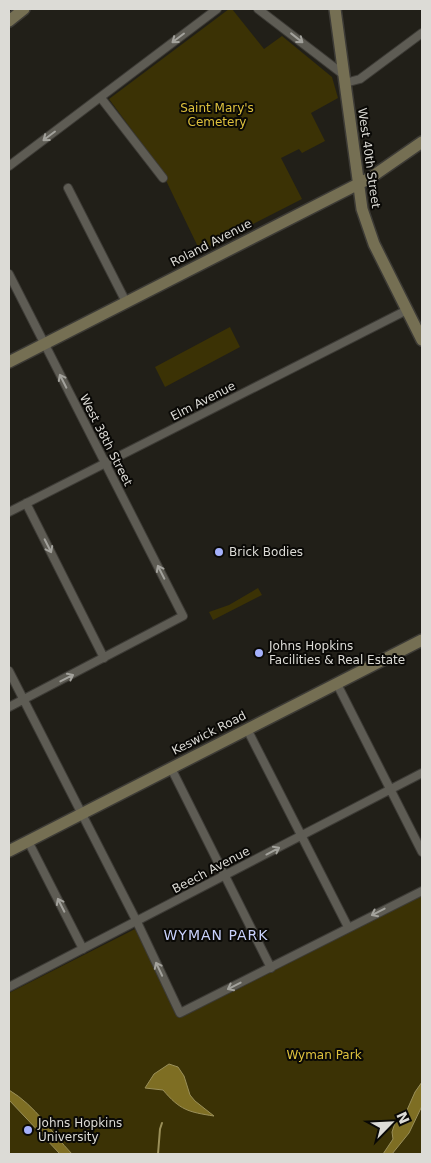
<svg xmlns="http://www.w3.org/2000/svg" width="431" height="1163" viewBox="0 0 431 1163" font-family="'DejaVu Sans',sans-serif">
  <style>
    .green { fill: #3b3205 }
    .water { fill: #7e6e23; stroke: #9a8f59 }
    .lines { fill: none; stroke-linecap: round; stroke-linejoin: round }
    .stream { stroke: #9a8f59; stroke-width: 2 }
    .street-casing { stroke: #3d3b36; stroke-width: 10 }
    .secondary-casing { stroke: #3d3b36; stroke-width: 14 }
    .street { stroke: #5e5c54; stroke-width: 8 }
    .secondary { stroke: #756f53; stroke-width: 11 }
    .oneway { stroke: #a3a29c }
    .poi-dot { fill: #a5b1fc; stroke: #0a0906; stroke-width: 2 }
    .labels { text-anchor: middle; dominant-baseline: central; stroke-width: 4; stroke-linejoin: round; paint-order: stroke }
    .park-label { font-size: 12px; fill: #dfc23d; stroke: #0a0906 }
    .street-label { font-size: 12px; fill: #dcdbd6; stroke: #0a0906 }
    .poi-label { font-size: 12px; fill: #dcdbd6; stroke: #0a0906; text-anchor: start }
    .neighbourhood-label { font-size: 14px; letter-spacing: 1px; fill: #c9d1fc; stroke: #0a0906 }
  </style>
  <rect width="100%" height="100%" fill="#211f18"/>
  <!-- green -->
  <path class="green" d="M 229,9 L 232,9 L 264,49 L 282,36 L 332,77 L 338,98 L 311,113 L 325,141 L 302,153 L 299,149 L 281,158 L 302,199 L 200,251 L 160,168 L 109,99 Z
    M 230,327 L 240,347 L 165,387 L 155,367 Z
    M 258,588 L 262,595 L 213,620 L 209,612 L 229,605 Z
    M 422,895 L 422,1094 L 388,1154 L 66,1154 L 9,1096 L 9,993 L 135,929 L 138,930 L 175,1013 L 181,1017 Z
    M 9,1100 L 60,1154 L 9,1153 Z
    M 422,1106 L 422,1154 L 392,1154 L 409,1133 Z"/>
  <!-- water -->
  <path class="water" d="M 169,1064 L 178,1067 L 184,1076 L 190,1095 L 195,1101 L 214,1116 C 188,1112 180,1110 163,1090 L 145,1088 L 154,1074 Z
    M 422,1082 L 422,1106 L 409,1133 L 392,1154 L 383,1154 L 393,1139 L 392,1132 L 395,1123 L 407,1110 L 415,1092 Z
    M 9,1090 C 36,1106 51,1132 72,1154 L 60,1154 L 9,1100 Z"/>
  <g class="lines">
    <!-- stream -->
    <path class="stream" d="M 158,1154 L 160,1129 L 162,1123"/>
    <defs>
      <path id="street" d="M 258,9 L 344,75
        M 345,83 L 360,79 L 422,33
        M 101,98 L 163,178
        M 9,166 L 217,9
        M 68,188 L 126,302
        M 9,274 L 183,616 L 9,707
        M 26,503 L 104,658
        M 9,512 L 407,310
        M 9,671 L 137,922 L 180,1013 L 422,891
        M 337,684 L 422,852
        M 247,729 L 348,927
        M 171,768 L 271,968
        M 28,841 L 83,949
        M 9,987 L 422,773"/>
      <path id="secondary" d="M 335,9 L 362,209 L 374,244 L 422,340
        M 9,21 L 24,9
        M 9,362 L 370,178 L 422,142
        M 9,851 L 422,640"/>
    </defs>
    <!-- street casing -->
    <use href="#street" class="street-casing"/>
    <!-- secondary casing -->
    <use href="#secondary" class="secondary-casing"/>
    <!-- street -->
    <use href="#street" class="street"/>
    <!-- secondary -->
    <use href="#secondary" class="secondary"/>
  </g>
  <!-- one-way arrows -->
  <defs><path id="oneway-shaft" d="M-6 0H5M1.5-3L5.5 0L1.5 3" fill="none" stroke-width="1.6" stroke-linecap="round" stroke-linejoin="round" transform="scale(1.25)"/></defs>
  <g class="oneway">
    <use href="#oneway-shaft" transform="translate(178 38) rotate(143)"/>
    <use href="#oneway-shaft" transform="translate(297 38) rotate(38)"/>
    <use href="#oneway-shaft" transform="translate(49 136) rotate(143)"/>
    <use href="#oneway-shaft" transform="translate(63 381) rotate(-117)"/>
    <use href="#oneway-shaft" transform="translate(48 546) rotate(63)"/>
    <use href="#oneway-shaft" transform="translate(161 572) rotate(-117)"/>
    <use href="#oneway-shaft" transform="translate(67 678) rotate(-27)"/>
    <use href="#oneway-shaft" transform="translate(273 851) rotate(-28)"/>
    <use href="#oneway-shaft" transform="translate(61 905) rotate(-117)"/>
    <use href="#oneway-shaft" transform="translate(378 912) rotate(153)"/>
    <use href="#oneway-shaft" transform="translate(159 969) rotate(-115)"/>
    <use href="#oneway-shaft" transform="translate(234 986) rotate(153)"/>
  </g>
  <!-- markers -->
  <g class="poi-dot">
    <circle cx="219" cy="552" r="5"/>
    <circle cx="259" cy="653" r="5"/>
    <circle cx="28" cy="1130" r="5"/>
  </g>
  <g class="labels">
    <!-- park labels -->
    <g class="park-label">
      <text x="217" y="108">Saint Mary's<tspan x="217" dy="14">Cemetery</tspan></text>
      <text x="324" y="1055">Wyman Park</text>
    </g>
    <!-- street labels -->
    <g class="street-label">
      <text transform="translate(369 158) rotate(82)">West 40th Street</text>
      <text transform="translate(211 243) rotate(-27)">Roland Avenue</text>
      <text transform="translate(203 401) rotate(-27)">Elm Avenue</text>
      <text transform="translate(106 440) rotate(63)">West 38th Street</text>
      <text transform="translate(209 733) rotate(-27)">Keswick Road</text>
      <text transform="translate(211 870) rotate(-28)">Beech Avenue</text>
    </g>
    <!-- poi labels -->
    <g class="poi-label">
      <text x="229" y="552">Brick Bodies</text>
      <text x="269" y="646">Johns Hopkins<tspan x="269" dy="14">Facilities &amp; Real Estate</tspan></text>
      <text x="38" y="1123">Johns Hopkins<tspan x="38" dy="14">University</tspan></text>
    </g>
    <!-- neighbourhood labels -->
    <g class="neighbourhood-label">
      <text x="216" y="935">WYMAN PARK</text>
    </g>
  </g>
  <!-- border -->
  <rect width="431" height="1163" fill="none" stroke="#dcdbd6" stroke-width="20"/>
  <!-- north arrow -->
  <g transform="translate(391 1123) rotate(66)" stroke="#0a0906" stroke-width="4" paint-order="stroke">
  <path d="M0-4L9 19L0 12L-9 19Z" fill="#dcdbd6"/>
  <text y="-8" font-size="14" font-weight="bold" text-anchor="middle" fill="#dcdbd6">N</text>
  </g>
</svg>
